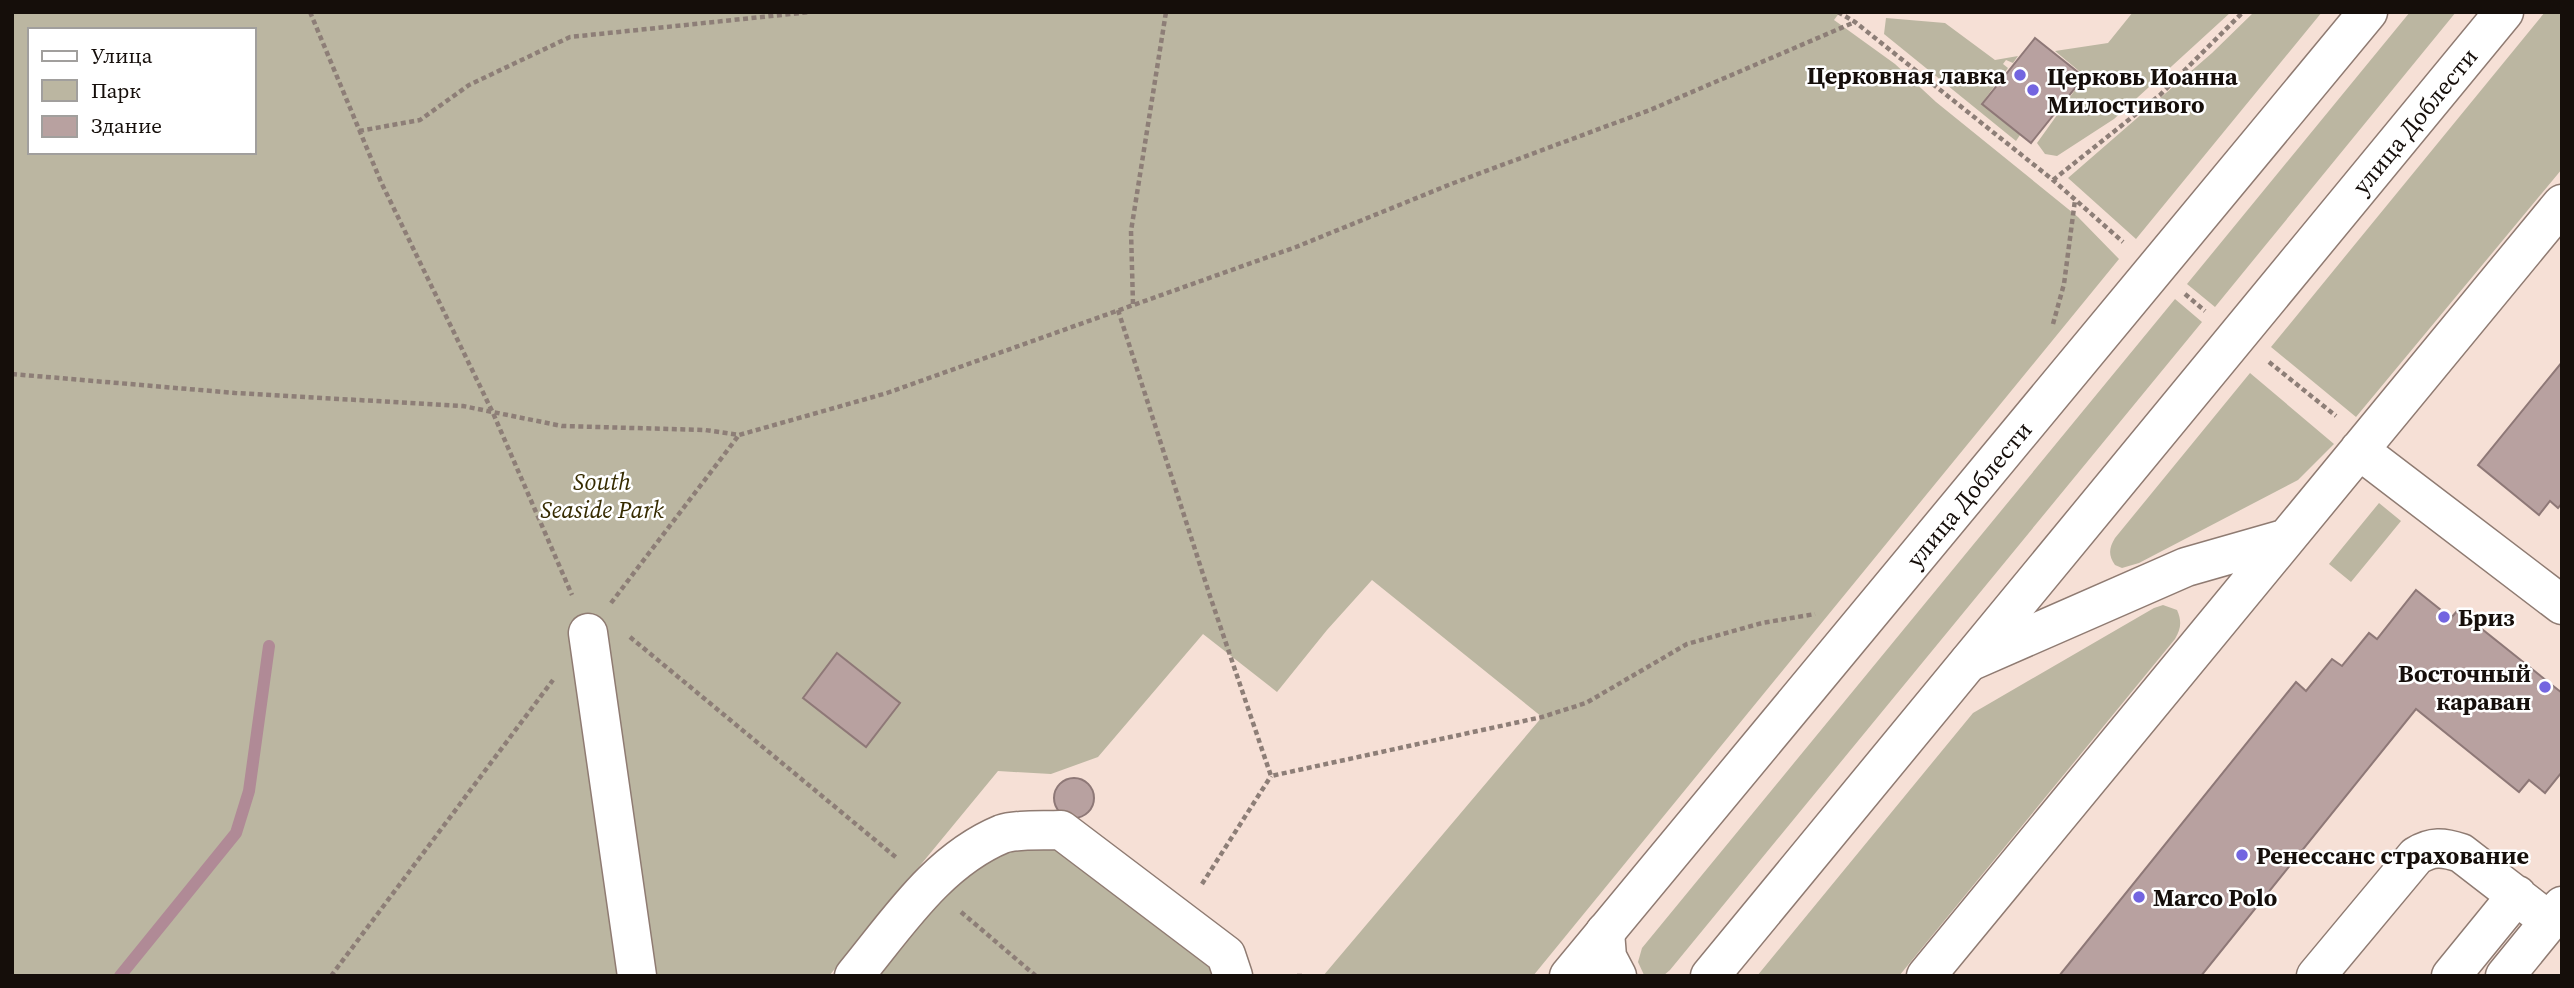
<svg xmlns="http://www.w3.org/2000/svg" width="2574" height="988" viewBox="0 0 2574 988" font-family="'Source Serif 4',serif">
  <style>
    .green { fill: #bbb6a1; fill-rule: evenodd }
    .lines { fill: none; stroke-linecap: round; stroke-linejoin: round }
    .stream { stroke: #b08a96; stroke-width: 12 }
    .building { fill: #b8a1a0; stroke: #8e7877; stroke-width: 2 }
    .minor-casing { stroke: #8f7b72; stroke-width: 41 }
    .major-casing { stroke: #8f7b72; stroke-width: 41 }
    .path { stroke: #8d7e77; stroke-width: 4.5; stroke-dasharray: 5 3.5; stroke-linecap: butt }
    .minor { stroke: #fff; stroke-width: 38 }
    .major { stroke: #fff; stroke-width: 38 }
    .poi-dot { fill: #7365e0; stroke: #fff; stroke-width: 2.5 }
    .labels { text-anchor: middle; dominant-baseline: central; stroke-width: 5; stroke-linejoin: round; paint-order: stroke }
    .poi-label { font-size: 24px; font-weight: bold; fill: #150e0a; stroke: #fff; text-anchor: start }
    .street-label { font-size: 24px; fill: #150e0a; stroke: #fff }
    .park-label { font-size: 24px; font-style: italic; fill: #362b00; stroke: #fff }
  </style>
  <rect width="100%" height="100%" fill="#f6e0d6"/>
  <!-- green -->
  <path class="green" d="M 12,12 L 1840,12 L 1834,20 L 1895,64 L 1936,102 L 2078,217 L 2119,259 L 1533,976 L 1323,976 L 1542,717 L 1372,580 L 1327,630 L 1277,692 L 1203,634 L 1098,757 L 1051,774 L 998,771 L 829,976 L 12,976 ZM 30,30 L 254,30 L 254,152 L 30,152 Z
    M 2133,12 L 2231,12 L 2114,119 L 2057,156 L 2045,154 L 2037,143 L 2085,76 L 2055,51 L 2108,43 Z
    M 2254,12 L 2322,12 L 2136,239 L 2068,178 L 2212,53 Z
    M 2410,12 L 2456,12 L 2215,307 L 2187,284 Z
    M 2545,12 L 2562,12 L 2562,169 L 2356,417 L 2271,347 Z
    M 1886,18 L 1945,23 L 1995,60 L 2018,56 L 2013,63 L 2006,60 L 2003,64 L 2008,68 L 1982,103 L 2020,135 L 2016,141 L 1884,34 Z
    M 2175,299 L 2202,322 L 1670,970 L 1663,976 L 1644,975 L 1638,962 L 1642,948 Z
    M 2250,373 L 2334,444 L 2298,480 L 2139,563 L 2122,568 L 2115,565 C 2108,555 2109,548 2115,538 Z
    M 2379,503 L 2401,521 L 2351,582 L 2329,564 Z
    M 2163,605 L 2177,610 C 2182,621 2181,629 2175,639 L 1899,976 L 1757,976 L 1973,713 L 2154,608 Z
    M 1051,841 L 1222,976 L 872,976 L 965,868 L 1010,850 Z"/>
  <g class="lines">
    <!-- stream -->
    <path class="stream" d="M 120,976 L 236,833 L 249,791 L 269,646"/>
  </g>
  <!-- building -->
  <path class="building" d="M 2035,38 L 2084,77 L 2031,143 L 1982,104 Z
    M 2562,362 L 2562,503 L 2558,508 L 2550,501 L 2539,515 L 2478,465 Z
    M 2416,590 L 2451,618 L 2458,610 L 2562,693 L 2562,772 L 2545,793 L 2529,780 L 2519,792 L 2416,709 L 2201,976 L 2059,976 L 2296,682 L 2306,691 L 2332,659 L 2342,666 L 2369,633 L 2377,639 Z
    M 837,653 L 900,703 L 866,747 L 803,698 Z
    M1054 798a20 20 0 1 1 40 0a20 20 0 1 1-40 0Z"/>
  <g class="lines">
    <defs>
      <path id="minor" d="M 2359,450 L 2562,605
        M 588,633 L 637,976
        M 1969,662 L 2186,567 L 2284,539
        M 854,976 C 897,924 937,861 1002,834 C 1016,829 1045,831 1061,830 L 1226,955 L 1233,976
        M 1926,976 L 2562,204
        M 2316,976 L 2416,856 C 2432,846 2443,847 2461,853 L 2549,921
        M 2451,976 L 2517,895
        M 2505,976 L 2562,906"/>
      <g id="major">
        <path d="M 1605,932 L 1607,957 L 1617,976"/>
        <path id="s1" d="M 1569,976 L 2368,12"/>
        <path id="s2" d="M 1710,976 L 2504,12"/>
      </g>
    </defs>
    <!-- minor casing -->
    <use href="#minor" class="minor-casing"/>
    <!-- major casing -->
    <use href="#major" class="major-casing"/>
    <!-- path -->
    <path class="path" d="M 310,12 L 381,182 L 493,413 L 572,595
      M 1838,12 L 1855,22 L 2053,180 L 2123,242
      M 359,131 L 420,120 L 469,85 L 570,37 L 810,12
      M 2053,180 L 2160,95 L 2243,12
      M 2185,294 L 2205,311
      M 1133,304 L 1131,231 L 1166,12
      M 1118,310 L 1210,596 L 1271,776 L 1542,717 L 1586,703 L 1687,644 L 1762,623 L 1815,614
      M 2053,324 L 2064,284 L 2075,200
      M 2269,362 L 2336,416
      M 12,374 L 235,393 L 463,406 L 562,426 L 705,430 L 739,435 L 887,393 L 1296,247 L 1451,184 L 1650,110 L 1855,22
      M 611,603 L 739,435
      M 630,637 L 898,859
      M 1202,884 L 1271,776
      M 961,912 L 1036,976
      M 331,976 L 553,680
      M 1297,976 L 1302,976"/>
    <!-- minor -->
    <use href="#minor" class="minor"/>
    <!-- major -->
    <use href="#major" class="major"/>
  </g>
  <!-- markers -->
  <g class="poi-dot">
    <circle cx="2020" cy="75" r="7"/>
    <circle cx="2033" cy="90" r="7"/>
    <circle cx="2444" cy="617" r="7"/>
    <circle cx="2545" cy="687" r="7"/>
    <circle cx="2242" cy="855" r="7"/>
    <circle cx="2139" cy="897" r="7"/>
  </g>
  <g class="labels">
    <!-- poi labels -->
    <g class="poi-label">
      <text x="2006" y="75" text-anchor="end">Церковная лавка</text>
      <text x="2047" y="76">Церковь Иоанна<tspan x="2047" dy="28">Милостивого</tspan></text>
      <text x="2458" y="617">Бриз</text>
      <text x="2531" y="673" text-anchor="end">Восточный<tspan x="2531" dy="28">караван</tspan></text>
      <text x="2256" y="855">Ренессанс страхование</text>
      <text x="2153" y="897">Marco Polo</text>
    </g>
    <!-- street labels -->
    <g class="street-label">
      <text stroke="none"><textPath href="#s2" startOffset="1108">улица Доблести</textPath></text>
      <text stroke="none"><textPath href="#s1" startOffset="626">улица Доблести</textPath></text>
    </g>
    <!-- park labels -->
    <g class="park-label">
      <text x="602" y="481">South<tspan x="602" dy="28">Seaside Park</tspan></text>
    </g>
  </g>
  <!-- border -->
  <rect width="2574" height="988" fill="none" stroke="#150e0a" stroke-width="28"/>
  <!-- legend -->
  <rect x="28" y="28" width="228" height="126" fill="#ffffff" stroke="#a19f9d" stroke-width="2"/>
  <rect x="42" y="51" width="35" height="10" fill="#ffffff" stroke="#a19f9d" stroke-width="2"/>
  <text x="91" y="63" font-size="21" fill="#150e0a">Улица</text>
  <rect x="42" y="80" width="35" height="21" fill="#bbb6a1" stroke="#a19f9d" stroke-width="2"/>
  <text x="91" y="98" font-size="21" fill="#150e0a">Парк</text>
  <rect x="42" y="116" width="35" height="21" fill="#b8a1a0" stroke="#a19f9d" stroke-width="2"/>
  <text x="91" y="133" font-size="21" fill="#150e0a">Здание</text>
</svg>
